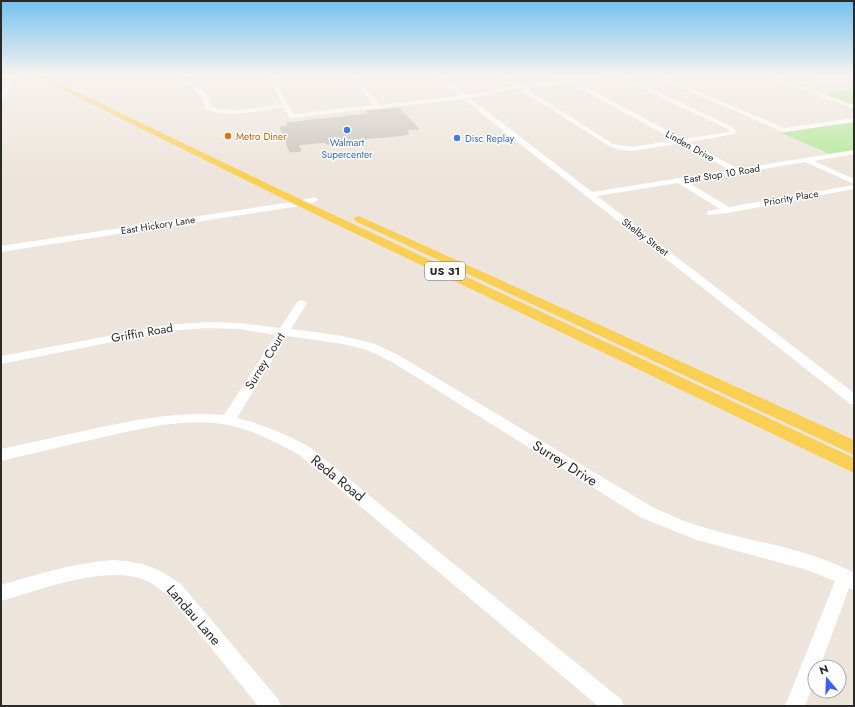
<svg xmlns="http://www.w3.org/2000/svg" width="855" height="707" viewBox="0 0 855 707" font-family="Jost,sans-serif">
  <style>
    .green { fill: #b2e894 }
    .building { fill: #c8c3ba; stroke: #c9c1b5 }
    .lines { fill: none; stroke-linecap: round; stroke-linejoin: round }
    .minor { fill: #fff; fill-rule: evenodd }
    .major { fill: #fad054; fill-rule: evenodd }
    .shop-dot { fill: #3f7fe0; stroke: #fff; stroke-width: 1.5 }
    .food-dot { fill: #e8710a; stroke: #fff; stroke-width: 1.5 }
    .labels { text-anchor: middle; dominant-baseline: central; stroke-width: 3; stroke-linejoin: round; paint-order: stroke }
    .far-food-label { font-size: 10px; fill: #c56008; stroke: #fff; text-anchor: start }
    .far-shop-label { font-size: 10px; fill: #366cbe; stroke: #fff; text-anchor: start }
    .far-street-label { font-size: 10px; fill: #2a2a2a; stroke: #fff }
    .shield { fill: #fff; stroke: #6a6a6a; stroke-width: 1 }
    .shield-label { font-size: 11px; font-weight: bold; fill: #2a2a2a }
    .street-label { font-size: 12px; fill: #2a2a2a; stroke: #fff }
    .near-street-label { font-size: 14px; fill: #2a2a2a; stroke: #fff }
  </style>
  <rect width="100%" height="100%" fill="#ede5db"/>
  <!-- green -->
  <path class="green" d="M 854,90 L 854,105 L 825,94 Z
    M 854,122 L 854,150 L 830,154 L 781,133 Z"/>
  <!-- building -->
  <path class="building" d="M 399,108 L 419,129 L 406,130 L 409,134 L 397,136 L 372,138 L 335,143 L 326,144 L 325,142 L 298,145 L 301,151 L 290,152 L 280,127 L 288,126 L 287,123 L 368,114 L 366,111 Z"/>
  <g class="lines">
    <!-- minor -->
    <path class="minor" d="M 13,75 L 18,76 L 3,98 L 1,99 L 1,93 Z
      M 179,75 L 185,75 L 188,80 L 206,93 L 211,107 C 230,114 262,107 282,104 L 267,75 L 273,75 L 293,114 L 374,105 L 349,75 L 355,75 L 380,105 L 459,96 L 433,75 L 439,75 L 466,95 L 514,86 L 498,75 L 505,75 L 520,85 L 569,78 L 628,75 L 625,76 L 732,127 L 736,131 L 735,134 L 689,142 L 738,169 L 854,150 L 854,154 L 814,161 L 854,179 L 854,184 L 805,162 L 687,182 L 729,207 L 854,185 L 854,189 L 728,213 L 708,215 L 707,213 L 708,211 L 720,209 L 678,183 L 597,196 L 854,393 L 854,405 L 849,403 L 463,99 L 291,118 L 289,117 L 283,107 C 259,111 229,118 206,109 L 201,95 L 184,82 ZM 619,77 L 728,129 L 730,132 L 683,139 L 577,82 ZM 570,83 L 675,140 L 633,147 L 613,144 L 525,88 ZM 518,88 L 609,146 L 620,150 L 633,151 L 681,143 L 730,170 L 592,192 L 470,98 Z
      M 653,75 L 660,75 L 784,128 L 854,118 L 854,122 L 783,132 Z
      M 761,75 L 769,75 L 854,105 L 854,109 Z
      M 854,76 L 854,80 L 808,85 L 805,83 L 808,81 Z
      M 314,197 L 318,199 L 317,201 L 300,206 L 1,252 L 1,246 L 299,201 Z
      M 302,300 L 307,303 L 291,329 L 343,336 L 375,344 L 400,356 L 654,508 C 669,514 684,522 699,526 C 750,542 807,547 854,573 L 854,590 L 849,588 L 820,667 L 815,667 L 815,680 L 805,706 L 785,706 L 835,581 L 807,570 L 697,540 L 642,518 L 392,362 L 367,350 L 343,344 L 287,336 L 237,418 C 262,424 285,434 308,446 L 621,699 L 624,706 L 598,706 L 298,454 C 275,442 253,430 228,425 C 185,417 141,429 99,438 C 66,446 33,453 1,461 L 1,449 C 33,442 65,435 97,428 C 140,419 180,411 224,415 L 276,335 L 239,329 L 206,328 L 168,331 L 1,364 L 1,356 L 168,325 L 206,322 L 239,323 L 280,328 L 298,301 Z
      M 113,560 C 144,562 156,567 181,584 L 278,699 L 281,706 L 258,706 L 169,596 C 163,592 157,587 151,583 C 113,561 40,590 1,601 L 1,585 C 38,574 74,563 113,560 Z"/>
    <!-- major -->
    <path class="major" d="M 1,75 L 30,75 L 27,77 L 1,79 Z
      M 33,75 L 41,75 L 304,201 L 854,458 L 854,473 L 296,205 Z
      M 359,216 L 854,440 L 854,455 L 355,221 L 354,219 L 355,217 Z"/>
  </g>
  <!-- sky -->
  <linearGradient id="sky" x2="0" y2="1"><stop stop-color="#74c1ee"/><stop offset="0.43" stop-color="#f7f3ef"/><stop offset="1" stop-color="#f7f3ef" stop-opacity="0"/></linearGradient>
  <rect width="855" height="174" fill="url(#sky)"/>
  <!-- markers -->
  <g class="shop-dot">
    <circle cx="347" cy="130" r="4"/>
    <circle cx="457" cy="138" r="4"/>
  </g>
  <circle class="food-dot" cx="228" cy="136" r="4"/>
  <g class="labels">
    <!-- far-food labels -->
    <g class="far-food-label">
      <text x="236" y="136">Metro Diner</text>
    </g>
    <!-- far-shop labels -->
    <g class="far-shop-label">
      <text x="465" y="138">Disc Replay</text>
      <text x="347" y="142" text-anchor="middle">Walmart<tspan x="347" dy="12">Supercenter</tspan></text>
    </g>
    <!-- far-street labels -->
    <g class="far-street-label">
      <text transform="translate(690 146) rotate(29)">Linden Drive</text>
      <text transform="translate(722 174) rotate(-9)">East Stop 10 Road</text>
      <text transform="translate(791 198) rotate(-10)">Priority Place</text>
      <text transform="translate(158 225) rotate(-9)">East Hickory Lane</text>
      <text transform="translate(645 237) rotate(37)">Shelby Street</text>
    </g>
    <!-- shield labels -->
    <rect class="shield" x="425" y="262" width="40" height="18" rx="3"/>
    <g class="shield-label">
      <text x="445" y="271">US 31</text>
    </g>
    <!-- street labels -->
    <g class="street-label">
      <text transform="translate(142 333) rotate(-10)">Griffin Road</text>
      <text transform="translate(265 361) rotate(-58)">Surrey Court</text>
    </g>
    <!-- near-street labels -->
    <g class="near-street-label">
      <text transform="translate(565 463) rotate(32)">Surrey Drive</text>
      <text transform="translate(338 478) rotate(39)">Reda Road</text>
      <text transform="translate(194 615) rotate(49)">Landau Lane</text>
    </g>
  </g>
  <!-- border -->
  <rect width="855" height="707" fill="none" stroke="#2a2a2a" stroke-width="4"/>
  <!-- north arrow -->
  <g transform="translate(827 679) rotate(341)"><circle r="19" fill="#ffffff" stroke="#aaaaaa"/>
  <path d="M0-3L7 15L0 10L-7 15Z" fill="#3760ff"/>
  <text y="-6" font-size="11" font-weight="bold" text-anchor="middle" fill="#2a2a2a">N</text>
  </g>
</svg>
